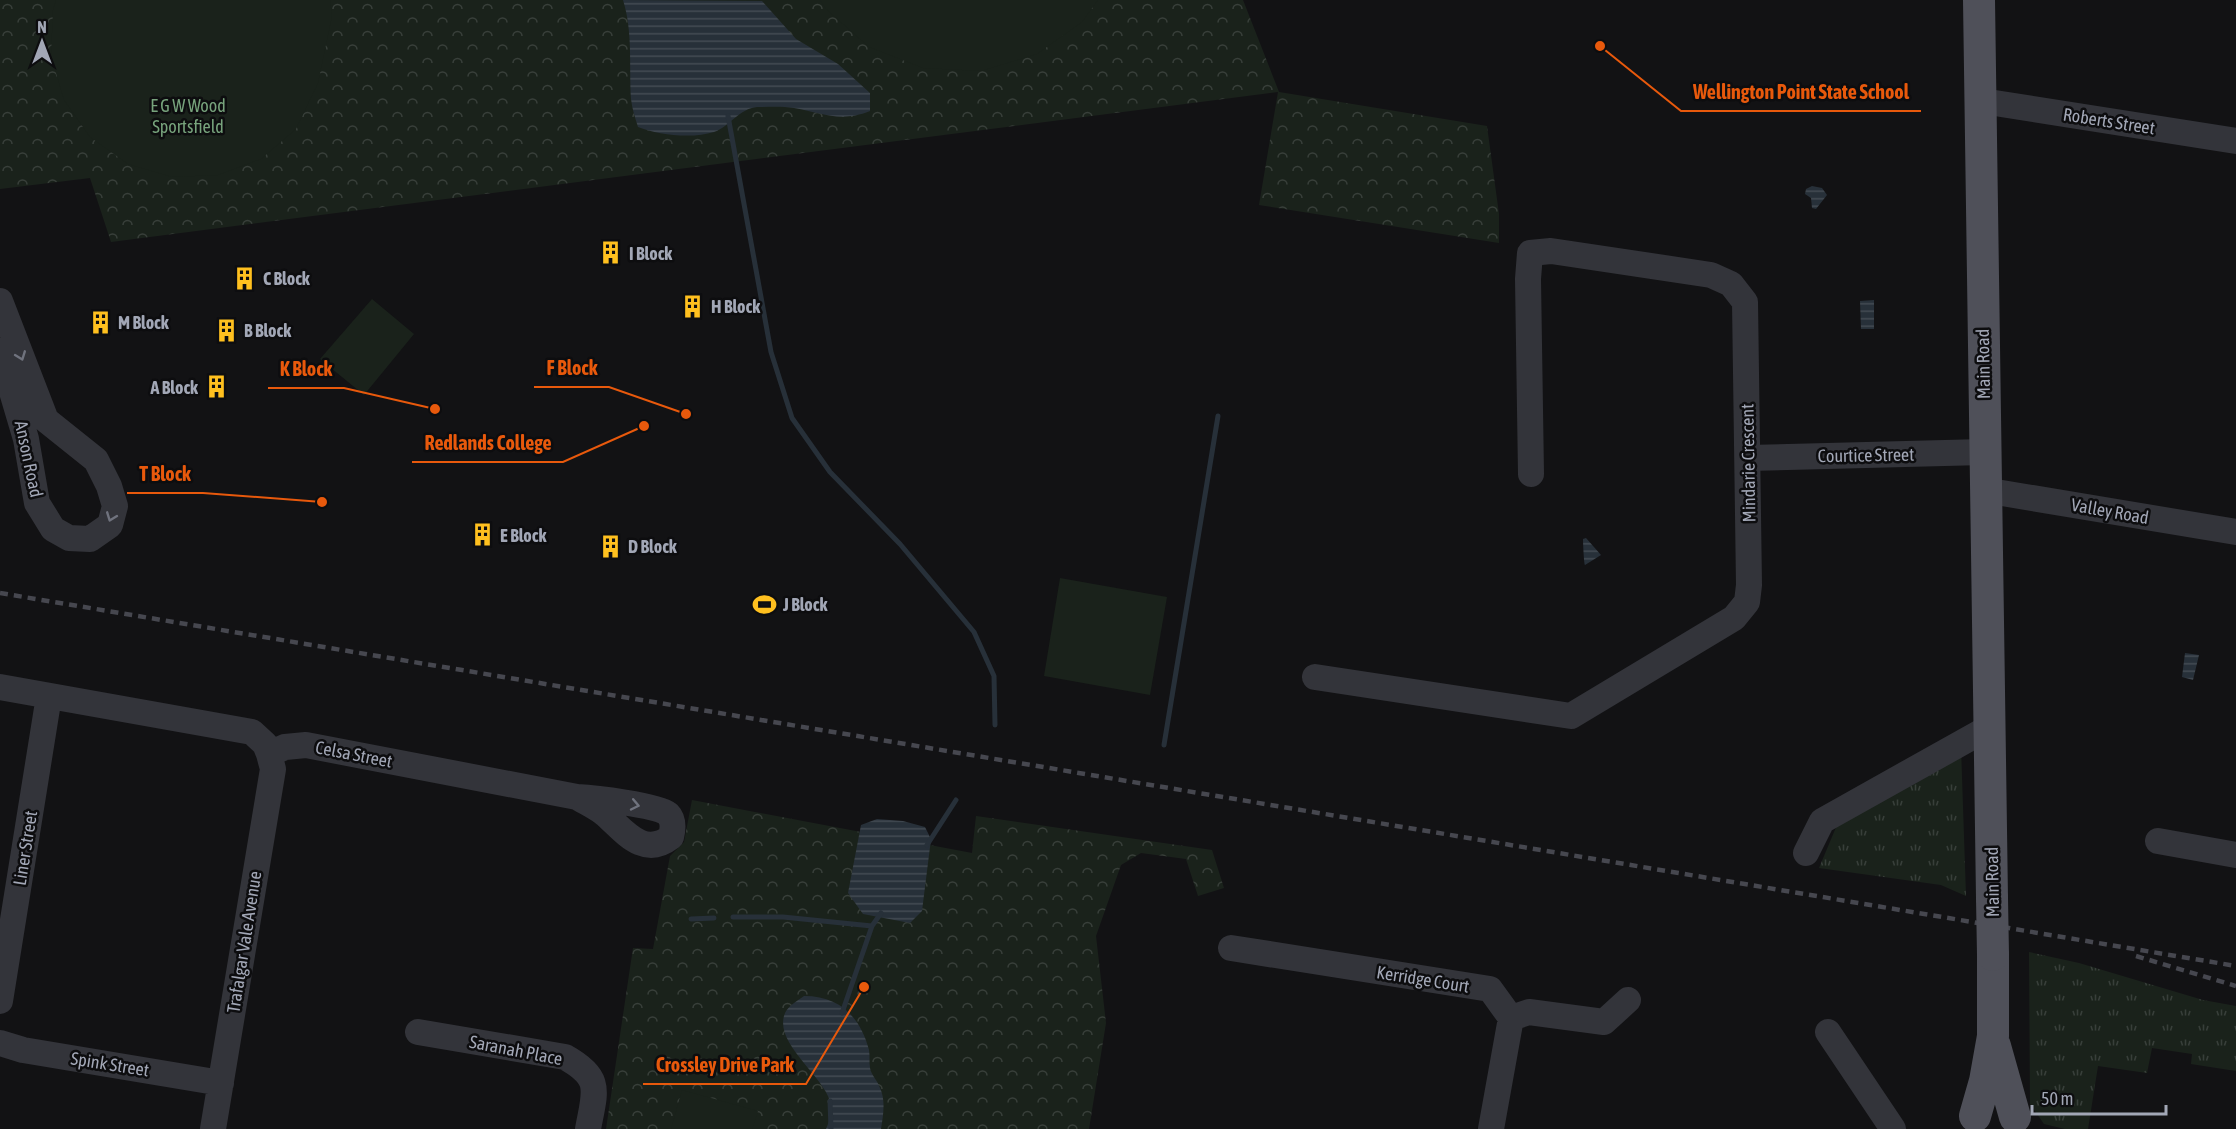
<svg xmlns="http://www.w3.org/2000/svg" width="2236" height="1129" viewBox="0 0 2236 1129" font-family="'Asap Condensed',sans-serif">
  <style>
    .grass { fill: url(#grass-tufts) }
    .park { fill: url(#park-crowns) }
    .pitch { fill: #1a221b }
    .water { fill: url(#water-rules) }
    .lines { fill: none; stroke-linecap: round; stroke-linejoin: round }
    .stream { stroke: #273039; stroke-width: 5 }
    .minor { stroke: #33343a; stroke-width: 26 }
    .major { stroke: #4f5059; stroke-width: 32 }
    .rail { stroke: #46474f; stroke-width: 4.5; stroke-dasharray: 8 6; stroke-linecap: butt }
    .major-bridge { stroke: #4f5059; stroke-width: 32 }
    .oneway { stroke: #70737e }
    .labels { text-anchor: middle; dominant-baseline: central; stroke-width: 5; stroke-linejoin: round; paint-order: stroke }
    .park-label { font-size: 18px; fill: #77a37c; stroke: #0d0d0f }
    .street-label { font-size: 18px; fill: #a2a7b6; stroke: #0d0d0f }
    .poi-label { font-size: 18px; font-weight: bold; fill: #a2a7b6; stroke: #0d0d0f; text-anchor: start }
    .leader { fill: none; stroke: #e8590c; stroke-width: 2 }
    .callout-dot { fill: #e8590c; stroke: #0d0d0f; stroke-width: 2 }
    .callout-label { font-size: 20px; text-anchor: middle; font-weight: bold; fill: #e8590c; stroke: #0d0d0f; stroke-width: 5; stroke-linejoin: round; paint-order: stroke }
  </style>
  <defs>
    <pattern id="grass-tufts" width="24" height="20" patternUnits="userSpaceOnUse" patternTransform="scale(1.5)"><rect width="24" height="20" fill="#1a221b"/><path d="M3 7l-1-3M5 7V3M7 7l1-3M15 17l-1-3M17 17v-4M19 17l1-3" fill="none" stroke="#383f3a"/></pattern>
    <pattern id="park-crowns" width="20" height="18" patternUnits="userSpaceOnUse" patternTransform="scale(1.5)"><rect width="20" height="18" fill="#1a221b"/><path d="M2 6a3 3 0 1 1 6 0M12 15a3 3 0 1 1 6 0" fill="none" stroke="#383f3a"/></pattern>
    <pattern id="water-rules" width="6" height="5" patternUnits="userSpaceOnUse" patternTransform="scale(1.5)"><rect width="6" height="5" fill="#273039"/><path d="M0 2.5h6" fill="none" stroke="#434b53"/></pattern>
  </defs>
  <rect width="100%" height="100%" fill="#121214"/>
  <!-- grass -->
  <path class="grass" d="M 1961,748 L 1966,896 L 1941,885 L 1819,868 L 1837,825 Z
    M 2029,952 L 2079,963 L 2203,1000 L 2236,1006 L 2236,1071 L 2191,1064 L 2192,1054 L 2152,1048 L 2147,1073 L 2098,1066 L 2088,1129 L 2065,1129 L 2044,1124 L 2030,1104 Z"/>
  <!-- park -->
  <path class="park" d="M 0,0 L 1243,0 L 1279,92 L 1487,126 L 1499,214 L 1499,243 L 1259,205 L 1278,92 L 111,242 L 90,178 L 0,189 Z
    M 692,800 L 972,853 L 976,816 L 1212,850 L 1224,888 L 1198,896 L 1186,859 L 1141,853 L 1121,865 L 1096,936 L 1106,1023 L 1089,1129 L 606,1129 L 633,948 L 653,949 L 670,856 L 684,842 Z"/>
  <!-- pitch -->
  <path class="pitch" d="M 56,0 L 330,0 L 332,16 L 318,83 L 296,129 L 261,159 L 218,175 L 172,177 L 128,164 L 90,137 L 64,100 L 51,56 L 53,10 Z
    M 820,0 L 1098,0 L 1082,22 L 1037,54 L 981,71 L 923,68 L 869,47 L 826,9 Z
    M 372,299 L 414,334 L 364,395 L 320,359 Z
    M 1060,578 L 1167,597 L 1150,695 L 1044,676 Z
    M 682,1090 L 758,1111 L 752,1129 L 671,1129 Z"/>
  <!-- water -->
  <path class="water" d="M 623,0 L 762,1 L 796,39 L 838,64 L 870,93 L 870,111 C 840,123 823,113 794,108 C 782,106 769,107 757,107 C 740,108 729,127 714,132 C 692,139 658,135 638,127 C 635,118 632,108 631,99 C 629,65 633,32 623,0 Z
    M 1812,186 L 1822,188 L 1827,195 L 1816,209 L 1812,208 L 1811,198 L 1805,194 L 1806,189 Z
    M 1874,300 L 1874,329 L 1861,329 L 1860,301 Z
    M 1586,538 L 1601,555 L 1585,565 C 1584,564 1583,542 1583,539 Z
    M 2185,653 L 2199,655 L 2193,680 L 2182,677 Z
    M 877,819 L 903,821 L 925,827 L 931,839 L 922,911 L 910,923 L 863,914 L 848,893 L 861,825 Z
    M 804,996 C 839,996 860,1016 869,1050 C 870,1056 869,1062 870,1068 C 871,1075 878,1081 880,1088 C 886,1101 883,1116 881,1129 L 826,1129 C 830,1120 833,1111 830,1101 C 822,1075 776,1044 784,1016 C 786,1007 797,1001 804,996 Z"/>
  <g class="lines">
    <!-- stream -->
    <path class="stream" d="M 728,116 L 771,352 L 792,418 L 830,472 L 900,544 L 974,632 L 994,676 L 995,725
      M 1164,745 L 1218,416
      M 927,845 L 956,800
      M 733,917 L 783,917 L 872,926
      M 691,919 L 714,918
      M 842,1013 L 872,926 L 881,913
      M 830,1101 L 831,1129"/>
    <!-- minor -->
    <path class="minor" d="M 1982,101 L 2236,141
      M 0,301 L 46,420 L 96,460 L 109,486 L 115,506 L 110,525 L 90,539 L 69,538 L 53,529 L 37,503 L 26,439 L 0,351
      M 1748,458 L 1984,452
      M 1984,490 L 2236,532
      M 1315,677 L 1571,716 L 1734,618 L 1747,602 L 1749,585 L 1745,302 L 1731,284 L 1711,275 L 1551,251 L 1530,253 L 1528,279 L 1531,474
      M 0,687 L 252,732 L 265,744 L 269,754 L 285,747 L 306,745 L 577,797 C 594,798 657,805 668,814 C 674,820 673,829 671,837 C 644,858 625,832 606,815 C 598,808 587,803 577,797
      M 2158,841 L 2236,855
      M 1806,853 L 1822,821 L 1988,728
      M 1231,948 L 1490,989 L 1511,1018 L 1529,1012 L 1604,1022 L 1628,1000
      M 0,1001 L 49,696
      M 418,1032 L 565,1057 C 603,1078 595,1091 588,1129
      M 1828,1032 L 1893,1129
      M 0,1043 L 23,1050 L 221,1083
      M 213,1129 L 273,769 L 269,754
      M 1491,1129 L 1511,1018"/>
    <!-- major -->
    <path class="major" d="M 1979,0 L 1992,898
      M 1995,1046 L 2015,1117
      M 1975,1116 L 1985,1081 L 1993,1036 L 1993,955"/>
    <!-- rail -->
    <path class="rail" d="M 0,593 L 2236,966
      M 2136,956 L 2236,986"/>
    <!-- major-bridge -->
    <path class="major-bridge" d="M 1992,898 L 1993,955"/>
  </g>
  <!-- one-way arrows -->
  <defs><path id="oneway-chevron" d="M-2-3.5L2.5 0L-2 3.5" fill="none" stroke-width="1.6" stroke-linecap="round" stroke-linejoin="round" transform="scale(1.5)"/></defs>
  <g class="oneway">
    <use href="#oneway-chevron" transform="translate(21 356) rotate(69)"/>
    <use href="#oneway-chevron" transform="translate(111 517) rotate(111)"/>
    <use href="#oneway-chevron" transform="translate(635 805) rotate(12)"/>
  </g>
  <!-- icons -->
  <defs>
    <symbol id="building-bare" viewBox="-9 -9 18 18"><path d="M-4-6H4V6H1V3H-1V6H-4ZM-2.5-4.3h1.7v1.8h-1.7ZM.8-4.3h1.7v1.8H.8ZM-2.5-1h1.7V.8h-1.7ZM.8-1h1.7V.8H.8Z" fill="#ffc01f" stroke="#0d0d0f" stroke-width="2.5" paint-order="stroke"/></symbol>
    <symbol id="stadium-bare" viewBox="-9 -9 18 18"><path d="M0-5a6.5 5 0 1 0 0 10a6.5 5 0 1 0 0-10ZM-3.5-1.8h7v3.6h-7Z" fill="#ffc01f" stroke="#0d0d0f" stroke-width="2.5" paint-order="stroke"/></symbol>
  </defs>
  <g fill-rule="evenodd">
    <use href="#building-bare" x="594" y="236" width="33" height="33"/>
    <use href="#building-bare" x="228" y="262" width="33" height="33"/>
    <use href="#building-bare" x="676" y="290" width="33" height="33"/>
    <use href="#building-bare" x="84" y="306" width="33" height="33"/>
    <use href="#building-bare" x="210" y="314" width="33" height="33"/>
    <use href="#building-bare" x="200" y="370" width="33" height="33"/>
    <use href="#building-bare" x="466" y="518" width="33" height="33"/>
    <use href="#building-bare" x="594" y="530" width="33" height="33"/>
    <use href="#stadium-bare" x="748" y="588" width="33" height="33"/>
  </g>
  <g class="labels">
    <!-- park labels -->
    <g class="park-label">
      <text x="188" y="105">E G W Wood<tspan x="188" dy="21">Sportsfield</tspan></text>
    </g>
    <!-- street labels -->
    <g class="street-label">
      <text transform="translate(2109 121) rotate(9)">Roberts Street</text>
      <text transform="translate(1983 364) rotate(-91)">Main Road</text>
      <text transform="translate(1866 455) rotate(-1)">Courtice Street</text>
      <text transform="translate(29 459) rotate(78)">Anson Road</text>
      <text transform="translate(1748 463) rotate(-91)">Mindarie Crescent</text>
      <text transform="translate(2110 511) rotate(10)">Valley Road</text>
      <text transform="translate(354 754) rotate(11)">Celsa Street</text>
      <text transform="translate(25 848) rotate(-81)">Liner Street</text>
      <text transform="translate(1992 882) rotate(-91)">Main Road</text>
      <text transform="translate(244 942) rotate(-81)">Trafalgar Vale Avenue</text>
      <text transform="translate(1423 979) rotate(9)">Kerridge Court</text>
      <text transform="translate(516 1050) rotate(11)">Saranah Place</text>
      <text transform="translate(110 1064) rotate(9)">Spink Street</text>
    </g>
    <!-- poi labels -->
    <g class="poi-label">
      <text x="629" y="253">I Block</text>
      <text x="263" y="278">C Block</text>
      <text x="711" y="306">H Block</text>
      <text x="118" y="322">M Block</text>
      <text x="244" y="330">B Block</text>
      <text x="198" y="387" text-anchor="end">A Block</text>
      <text x="500" y="535">E Block</text>
      <text x="628" y="546">D Block</text>
      <text x="783" y="604">J Block</text>
    </g>
  </g>
  <!-- callouts -->
  <path class="leader" d="M1600 46L1681 111H1921M686 414L609 387H534M435 409L344 388H268M644 426L563 462H412M322 502L203 493H127M864 987L806 1084H643"/>
  <g class="callout-dot">
    <circle cx="1600" cy="46" r="6"/>
    <circle cx="686" cy="414" r="6"/>
    <circle cx="435" cy="409" r="6"/>
    <circle cx="644" cy="426" r="6"/>
    <circle cx="322" cy="502" r="6"/>
    <circle cx="864" cy="987" r="6"/>
  </g>
  <g class="callout-label">
    <text x="1801" y="99">Wellington Point State School</text>
    <text x="572" y="375">F Block</text>
    <text x="306" y="376">K Block</text>
    <text x="488" y="450">Redlands College</text>
    <text x="165" y="481">T Block</text>
    <text x="725" y="1072">Crossley Drive Park</text>
  </g>
  <!-- north arrow -->
  <g transform="translate(42 42)" stroke="#0d0d0f" stroke-width="4.5" paint-order="stroke">
  <path d="M0-4.5L10 22L0 15L-10 22Z" fill="#a2a7b6"/>
  <text y="-9" font-size="16" font-weight="bold" text-anchor="middle" fill="#a2a7b6">N</text>
  </g>
  <!-- scale -->
  <path d="M2032 1105v9h134v-9" fill="none" stroke="#a2a7b6" stroke-width="3"/>
  <text x="2041" y="1105" font-size="18" fill="#a2a7b6" stroke="#0d0d0f" stroke-width="4.5" paint-order="stroke">50 m</text>
</svg>
